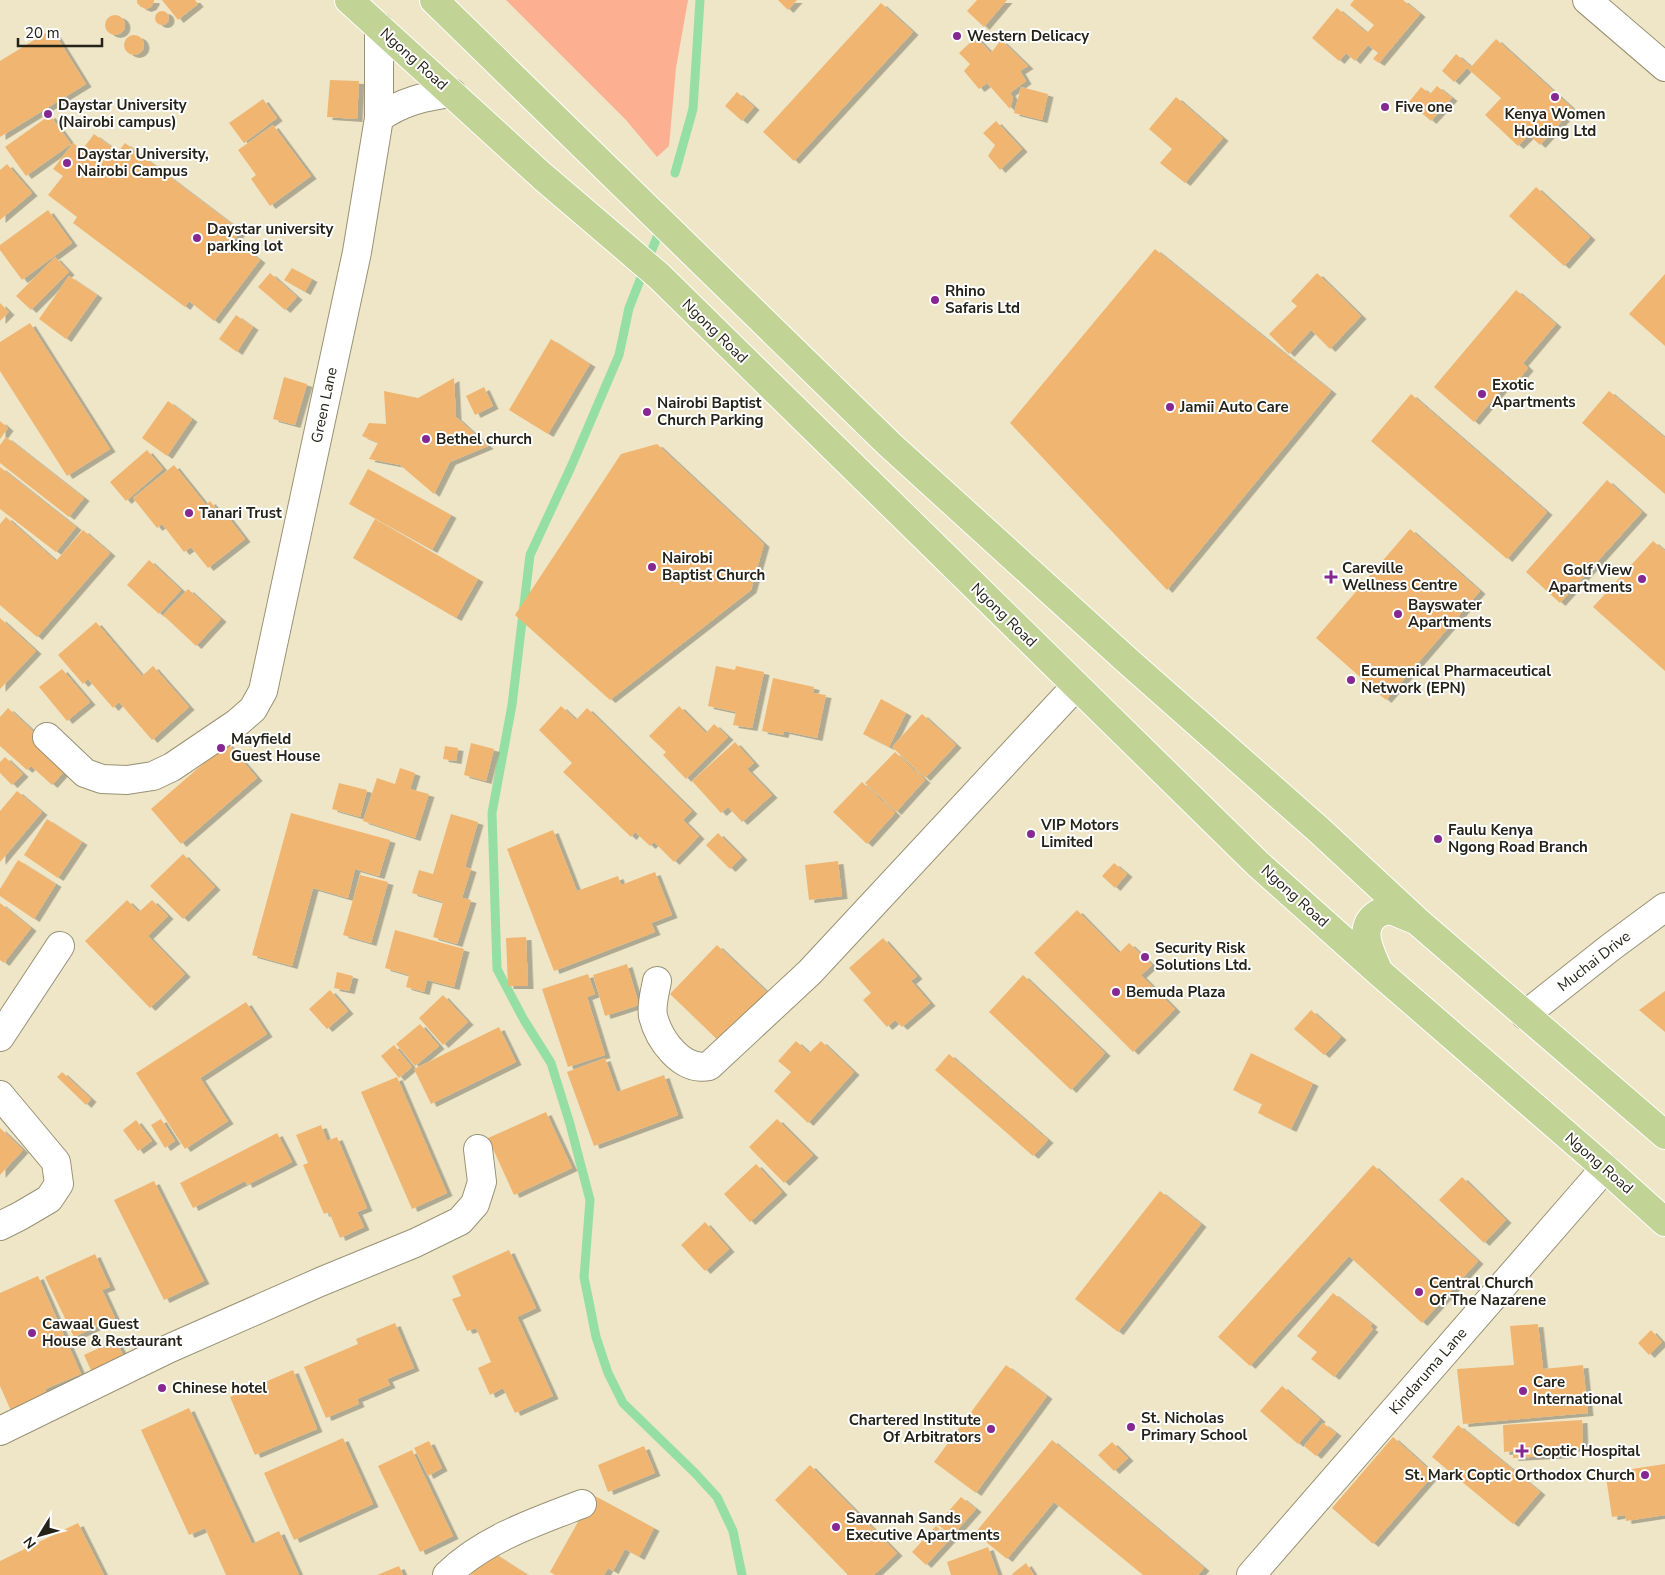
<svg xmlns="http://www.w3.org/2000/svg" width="1665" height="1575" viewBox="0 0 1665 1575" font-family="'Nunito Sans',sans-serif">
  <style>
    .green { fill: #fcb091 }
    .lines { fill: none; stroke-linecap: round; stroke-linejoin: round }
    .stream { stroke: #95dfa4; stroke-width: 9 }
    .building { fill: #f0b671; filter: url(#shadow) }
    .minor-casing { stroke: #999275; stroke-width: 30 }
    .major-casing { stroke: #fff; stroke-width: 30 }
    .minor { stroke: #fff; stroke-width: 28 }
    .major { stroke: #c1d395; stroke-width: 28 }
    .poi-dot { fill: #852892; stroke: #fff; stroke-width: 2 }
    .labels { text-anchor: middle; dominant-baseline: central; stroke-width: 4; stroke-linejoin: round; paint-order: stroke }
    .poi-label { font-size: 15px; font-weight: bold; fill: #252217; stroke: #fff; text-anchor: start }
    .street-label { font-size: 15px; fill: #252217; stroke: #fff }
  </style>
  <defs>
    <filter id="shadow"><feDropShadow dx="5.5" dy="3" stdDeviation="0" flood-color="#0004"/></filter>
  </defs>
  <rect width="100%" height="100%" fill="#eee6c7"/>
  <!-- green -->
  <path class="green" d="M 506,0 L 688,0 L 676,68 L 669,146 L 657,157 L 626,120 Z"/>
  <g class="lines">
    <!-- stream -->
    <path class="stream" d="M 675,173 L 693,109 L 700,0
      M 661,227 L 629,308 L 619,355 L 571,467 L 530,555 L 512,705 L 492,813 L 497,969 L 524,1020 L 551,1063 L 570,1124 L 590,1200 L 584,1277 L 596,1337 L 608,1373 L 623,1403 L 695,1473 L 717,1497 L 733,1531 L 742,1575"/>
  </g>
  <!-- building -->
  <path class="building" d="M 137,0 L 154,0 L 154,2 L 151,7 L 146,9 L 141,7 L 137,3 Z
    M 162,0 L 195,0 L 198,4 L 178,20 Z
    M 778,0 L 797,0 L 788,10 Z
    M 977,0 L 1007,0 L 984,27 L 967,11 Z
    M 1354,0 L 1403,0 L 1420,14 L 1379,63 L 1373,59 L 1378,53 L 1368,45 L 1355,61 L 1346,53 L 1339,61 L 1312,38 L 1337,8 L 1367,33 L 1374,25 L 1350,5 Z
    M 881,3 L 913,32 L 794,161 L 763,132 Z
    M155 18a7 7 0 1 1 14 0a7 7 0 1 1-14 0Z
    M105 25a10 10 0 1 1 20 0a10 10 0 1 1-20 0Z
    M 52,29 L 86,84 L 0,137 L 0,61 Z
    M124 45a10 10 0 1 1 20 0a10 10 0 1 1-20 0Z
    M 976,37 L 991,53 L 1001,40 L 1028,66 L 1020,71 L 1026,81 L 1010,93 L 1013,98 L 1010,109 L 987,83 L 979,89 L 964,71 L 970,64 L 959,53 Z
    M 1496,39 L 1573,109 L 1540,145 L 1529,135 L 1518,146 L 1485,115 L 1501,98 L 1467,68 L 1454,82 L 1442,71 L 1456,54 L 1471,67 Z
    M 330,80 L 359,81 L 357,119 L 327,117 Z
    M 1437,86 L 1452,98 L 1431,121 L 1409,102 L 1421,87 L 1430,94 Z
    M 1021,87 L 1048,94 L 1042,120 L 1014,113 Z
    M 737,92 L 754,107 L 742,121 L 725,106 Z
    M 1176,97 L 1223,138 L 1185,183 L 1160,163 L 1172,149 L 1149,129 Z
    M 263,99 L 277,118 L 244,143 L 229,123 Z
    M 50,115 L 71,144 L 26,176 L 5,147 Z
    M 996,121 L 1022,149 L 1000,170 L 988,156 L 995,145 L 983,133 Z
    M 273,125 L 311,176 L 270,206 L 251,179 L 256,175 L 238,150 Z
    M 94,134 L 118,152 L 125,143 L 241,231 L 234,240 L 260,260 L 214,321 L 189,301 L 185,307 L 73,223 L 77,217 L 48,195 L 63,176 L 53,169 L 73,143 L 82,150 Z
    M 7,164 L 32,193 L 0,220 L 0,170 Z
    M 1536,187 L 1590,237 L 1564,266 L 1509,216 Z
    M 48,210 L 72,243 L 22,280 L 0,250 L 0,245 Z
    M 1155,249 L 1331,391 L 1167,590 L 1010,423 Z
    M 55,257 L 69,272 L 31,310 L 16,296 Z
    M 292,268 L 312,279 L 305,292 L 284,280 Z
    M 270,273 L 297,297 L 285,310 L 258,287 Z
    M 1317,273 L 1361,316 L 1330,349 L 1311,330 L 1289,354 L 1269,334 L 1297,306 L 1291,301 Z
    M 1665,274 L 1665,346 L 1629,314 Z
    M 69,276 L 97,295 L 66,339 L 39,319 Z
    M 1516,290 L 1556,324 L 1523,363 L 1528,368 L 1515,384 L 1510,379 L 1474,422 L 1434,387 Z
    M 0,303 L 9,312 L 0,321 Z
    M 236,315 L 253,327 L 237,352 L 219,339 Z
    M 30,323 L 110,449 L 67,476 L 0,371 L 0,342 Z
    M 551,339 L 590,364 L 548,434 L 509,410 Z
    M 284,377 L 307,384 L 295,425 L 273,419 Z
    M 454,378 L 456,417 L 488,446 L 450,462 L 434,494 L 400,465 L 369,459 L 378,443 L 362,436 L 369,423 L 386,424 L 384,391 L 418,398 Z
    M 484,387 L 493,406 L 475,415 L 466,396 Z
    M 1609,391 L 1665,438 L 1665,494 L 1582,423 Z
    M 1411,394 L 1547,512 L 1507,559 L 1371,441 Z
    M 168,401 L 192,419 L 167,456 L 142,438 Z
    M 0,421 L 8,428 L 0,439 Z
    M 6,437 L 84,498 L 69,517 L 0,463 L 0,445 Z
    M 657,444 L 764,544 L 751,590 L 610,700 L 515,615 L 621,454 Z
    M 147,450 L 163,469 L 126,501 L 110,482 Z
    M 174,465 L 206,505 L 210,501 L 221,515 L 225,513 L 245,539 L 208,568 L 191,547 L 184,552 L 162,524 L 157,528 L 133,498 Z
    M 0,467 L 76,527 L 56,552 L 0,509 Z
    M 368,469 L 451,515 L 432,550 L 349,504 Z
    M 1607,480 L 1642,512 L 1560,603 L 1526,572 Z
    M 6,517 L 56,561 L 83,530 L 110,553 L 37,637 L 0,605 L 0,524 Z
    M 375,519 L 478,579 L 456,618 L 353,558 Z
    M 1410,529 L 1480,591 L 1386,700 L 1316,638 Z
    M 1653,541 L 1665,551 L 1665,671 L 1593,607 Z
    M 149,560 L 181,590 L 159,614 L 127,585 Z
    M 188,589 L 221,619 L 196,646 L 163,615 Z
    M 0,618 L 36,651 L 0,689 Z
    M 96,622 L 142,676 L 153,666 L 189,707 L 152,740 L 119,702 L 113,708 L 88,679 L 83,684 L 58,655 Z
    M 716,666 L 735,670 L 736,666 L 764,672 L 752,728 L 733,725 L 736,712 L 708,706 Z
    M 62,669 L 90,702 L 67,721 L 39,687 Z
    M 773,678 L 814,687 L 813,693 L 826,695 L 817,738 L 784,731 L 783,735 L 762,731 Z
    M 881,699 L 906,713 L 889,747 L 863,734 Z
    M 561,706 L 576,720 L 587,708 L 692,811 L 683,820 L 699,836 L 674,862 L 654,842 L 650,846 L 635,832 L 631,837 L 563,772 L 572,763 L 539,730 Z
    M 679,706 L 706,733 L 714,724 L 728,737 L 686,779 L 663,755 L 666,752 L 649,736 Z
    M 8,708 L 70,765 L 52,785 L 31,766 L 27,770 L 0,746 L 0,717 Z
    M 922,714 L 956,745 L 925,778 L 892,747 Z
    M 735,742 L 754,763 L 747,769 L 772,795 L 742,822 L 728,807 L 721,813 L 692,781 Z
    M 227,743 L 257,778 L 181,844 L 151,809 Z
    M 471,743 L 494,749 L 486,781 L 464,775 Z
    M 445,746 L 458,748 L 456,761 L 443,759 Z
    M 895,752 L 925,780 L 896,812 L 865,783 Z
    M 5,757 L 23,774 L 12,785 L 0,773 L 0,762 Z
    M 400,768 L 415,773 L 410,789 L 429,794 L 415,838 L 363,821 L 377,778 L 395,784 Z
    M 862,782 L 895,813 L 867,844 L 833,812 Z
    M 339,783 L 367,790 L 360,817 L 332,809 Z
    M 17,791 L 42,812 L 0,862 L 0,811 Z
    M 291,813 L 390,840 L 379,876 L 355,869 L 348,898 L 313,888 L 292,966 L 252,955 Z
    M 451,814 L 478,822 L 465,867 L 471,869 L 462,898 L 471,900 L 457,944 L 433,937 L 443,902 L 412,893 L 419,870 L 433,874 Z
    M 47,819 L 82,842 L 58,878 L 24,855 Z
    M 553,830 L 577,891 L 618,876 L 621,885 L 655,872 L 672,915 L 651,923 L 655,932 L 554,971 L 507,849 Z
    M 718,833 L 742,857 L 730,869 L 706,845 Z
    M 183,854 L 215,887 L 183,919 L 150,886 Z
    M 18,860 L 56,884 L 34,919 L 0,896 L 0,889 Z
    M 838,861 L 842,896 L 809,900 L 805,865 Z
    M 1114,863 L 1127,874 L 1115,888 L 1102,876 Z
    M 360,875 L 388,882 L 371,943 L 343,935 Z
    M 127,900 L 139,912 L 152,900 L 168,916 L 148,936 L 185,974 L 150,1008 L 85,941 Z
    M 0,903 L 31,928 L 4,963 L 0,960 Z
    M 1077,910 L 1119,953 L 1129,943 L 1152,965 L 1141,975 L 1175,1009 L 1133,1052 L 1034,953 Z
    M 395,930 L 464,949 L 454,987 L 427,980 L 424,992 L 406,987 L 409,975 L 385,968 Z
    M 526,937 L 528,986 L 508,986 L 506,938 Z
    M 883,938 L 917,976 L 911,981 L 930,1003 L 902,1027 L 895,1020 L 887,1027 L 863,1000 L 871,993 L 849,968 Z
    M 717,945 L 771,996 L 724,1046 L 670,994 Z
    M 627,964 L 639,1005 L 605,1016 L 593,975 Z
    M 337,972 L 353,976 L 349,991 L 334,988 Z
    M 588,974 L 595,994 L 587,997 L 605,1055 L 568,1067 L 542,989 Z
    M 1023,975 L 1105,1053 L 1071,1090 L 989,1012 Z
    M 330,990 L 348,1011 L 327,1029 L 309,1009 Z
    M 1665,991 L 1665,1032 L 1639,1010 Z
    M 443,995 L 468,1022 L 443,1045 L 419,1018 Z
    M 246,1002 L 267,1034 L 200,1078 L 228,1121 L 185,1149 L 136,1073 Z
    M 1311,1010 L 1341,1037 L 1324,1055 L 1294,1029 Z
    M 420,1024 L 439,1046 L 415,1066 L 396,1044 Z
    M 499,1027 L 516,1062 L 431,1104 L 414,1069 Z
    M 796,1041 L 809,1053 L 821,1041 L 854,1072 L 808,1123 L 774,1091 L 791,1072 L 778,1061 Z
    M 394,1045 L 412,1067 L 399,1078 L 381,1056 Z
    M 1251,1053 L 1313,1083 L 1291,1129 L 1258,1113 L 1262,1104 L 1233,1090 Z
    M 949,1054 L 1048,1140 L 1033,1156 L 935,1070 Z
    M 605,1058 L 617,1092 L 664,1075 L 678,1115 L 594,1146 L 567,1072 Z
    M 62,1072 L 91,1099 L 86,1105 L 57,1077 Z
    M 397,1077 L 447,1193 L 412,1209 L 361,1092 Z
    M 546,1112 L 572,1168 L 514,1195 L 488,1138 Z
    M 161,1119 L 175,1141 L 165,1148 L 151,1125 Z
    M 777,1119 L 813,1155 L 784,1183 L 749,1147 Z
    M 136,1120 L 152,1141 L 138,1151 L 123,1130 Z
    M 321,1125 L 327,1141 L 337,1137 L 367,1208 L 357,1212 L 364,1227 L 340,1238 L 329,1212 L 324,1214 L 303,1165 L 308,1163 L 296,1135 Z
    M 0,1128 L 23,1150 L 0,1175 Z
    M 277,1133 L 292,1162 L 247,1185 L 245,1181 L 193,1208 L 180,1183 Z
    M 756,1164 L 782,1192 L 750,1222 L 724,1194 Z
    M 1373,1165 L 1478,1261 L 1422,1323 L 1349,1256 L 1250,1366 L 1218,1337 Z
    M 1462,1177 L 1506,1220 L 1484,1243 L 1439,1200 Z
    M 154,1181 L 204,1281 L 164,1300 L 114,1200 Z
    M 1160,1191 L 1201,1224 L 1118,1332 L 1075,1299 Z
    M 705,1222 L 729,1249 L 705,1271 L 681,1245 Z
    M 509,1250 L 536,1308 L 517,1317 L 553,1396 L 515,1413 L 503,1388 L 490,1395 L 478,1368 L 491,1362 L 476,1328 L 467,1331 L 452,1299 L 461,1296 L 452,1276 Z
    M 95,1254 L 110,1287 L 102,1290 L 115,1318 L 74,1337 L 45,1277 Z
    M 38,1276 L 81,1374 L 45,1389 L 49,1397 L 12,1413 L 0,1386 L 0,1293 Z
    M 1333,1293 L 1372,1324 L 1370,1327 L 1373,1329 L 1334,1377 L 1311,1359 L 1317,1352 L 1297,1336 Z
    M 395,1323 L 414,1368 L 387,1379 L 390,1385 L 357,1399 L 359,1404 L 326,1418 L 304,1367 L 358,1344 L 356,1339 Z
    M 1538,1324 L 1543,1369 L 1583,1365 L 1588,1413 L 1463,1424 L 1457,1369 L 1514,1365 L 1510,1326 Z
    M 1651,1330 L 1662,1342 L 1649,1355 L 1638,1343 Z
    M 116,1340 L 127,1364 L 95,1379 L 84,1355 Z
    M 1006,1365 L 1047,1396 L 976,1493 L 934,1462 Z
    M 293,1370 L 317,1429 L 255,1455 L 230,1397 Z
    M 1282,1386 L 1320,1419 L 1298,1444 L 1260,1411 Z
    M 189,1408 L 252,1544 L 279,1531 L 299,1575 L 226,1575 L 205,1528 L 189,1535 L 141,1430 Z
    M 1582,1420 L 1583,1448 L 1567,1449 L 1567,1455 L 1513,1458 L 1513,1451 L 1504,1452 L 1503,1425 Z
    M 1323,1423 L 1336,1433 L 1316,1456 L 1304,1446 Z
    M 1458,1425 L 1540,1492 L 1513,1524 L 1432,1457 Z
    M 1393,1437 L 1434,1474 L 1373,1544 L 1332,1508 Z
    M 343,1438 L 373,1504 L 294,1540 L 264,1473 Z
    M 1052,1440 L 1204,1568 L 1198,1575 L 1143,1575 L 1054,1502 L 1007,1559 L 975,1533 Z
    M 429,1441 L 442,1468 L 428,1476 L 414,1448 Z
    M 1112,1442 L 1128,1458 L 1114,1471 L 1098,1455 Z
    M 644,1446 L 655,1473 L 608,1492 L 598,1465 Z
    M 412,1450 L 453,1536 L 420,1552 L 378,1466 Z
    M 1665,1464 L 1665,1515 L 1626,1521 L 1625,1515 L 1612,1517 L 1606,1477 L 1633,1473 L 1632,1469 Z
    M 810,1465 L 897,1553 L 874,1575 L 848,1575 L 775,1500 Z
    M 593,1495 L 654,1528 L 639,1557 L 625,1549 L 613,1571 L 608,1568 L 604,1575 L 555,1575 L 550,1572 Z
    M 961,1497 L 976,1509 L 952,1536 L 937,1524 Z
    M 78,1523 L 104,1575 L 0,1575 L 0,1561 Z
    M 936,1526 L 950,1539 L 926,1565 L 912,1552 Z
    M 988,1547 L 998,1575 L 951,1575 L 947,1562 Z
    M 487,1549 L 528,1575 L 471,1575 Z
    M 1026,1563 L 1034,1575 L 1013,1575 L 1012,1574 Z
    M 399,1566 L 403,1575 L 377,1575 Z"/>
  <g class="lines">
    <defs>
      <path id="minor" d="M 1587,0 L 1665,67
        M 379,118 C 401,102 425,96 452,93
        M 47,737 L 85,773 L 102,779 L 127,780 L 153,776 L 172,767 L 237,723 L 253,709 L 263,691 L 357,252 L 379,118 L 379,27
        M 657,981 C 655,992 651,1005 653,1016 C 659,1040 682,1072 709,1066 L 810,972 L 1076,686
        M 1525,1015 L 1611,947 L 1665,907
        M 0,1037 L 60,946
        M 0,1095 L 56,1162 L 59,1184 L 49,1199 L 20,1216 L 0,1226
        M 0,1431 L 168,1349 L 320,1282 L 415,1243 L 460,1221 L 475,1204 L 482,1182 L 478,1149
        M 447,1575 C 484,1539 535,1522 582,1504
        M 1251,1575 L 1605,1168"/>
      <path id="major" d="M 349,0 L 542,176 L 659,276 L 1258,864 L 1380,973 L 1605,1168 L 1665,1222
        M 434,0 L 889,444 L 1130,663 L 1319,830 L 1417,921 L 1665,1135
        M 1378,970 C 1371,953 1357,929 1376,915 C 1379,912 1386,911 1391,910 L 1415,920"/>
    </defs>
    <!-- minor casing -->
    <use href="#minor" class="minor-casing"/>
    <!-- major casing -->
    <use href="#major" class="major-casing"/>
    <!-- minor -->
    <use href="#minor" class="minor"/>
    <!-- major -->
    <use href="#major" class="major"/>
  </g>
  <!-- markers -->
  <g class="poi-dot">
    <circle cx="957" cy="36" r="5"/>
    <circle cx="1555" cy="97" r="5"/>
    <circle cx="1385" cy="107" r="5"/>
    <circle cx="48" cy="114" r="5"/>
    <circle cx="67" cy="163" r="5"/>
    <circle cx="197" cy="238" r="5"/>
    <circle cx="935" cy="300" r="5"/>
    <circle cx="1482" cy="394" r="5"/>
    <circle cx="1170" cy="407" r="5"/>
    <circle cx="647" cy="412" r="5"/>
    <circle cx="426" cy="439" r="5"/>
    <circle cx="189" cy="513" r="5"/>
    <circle cx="652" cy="567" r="5"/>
    <path d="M1328.5 569.5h5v5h5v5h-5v5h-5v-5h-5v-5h5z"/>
    <circle cx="1642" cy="579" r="5"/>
    <circle cx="1398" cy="614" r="5"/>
    <circle cx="1351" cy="680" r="5"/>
    <circle cx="221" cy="748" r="5"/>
    <circle cx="1031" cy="834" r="5"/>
    <circle cx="1438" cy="839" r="5"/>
    <circle cx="1145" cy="957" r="5"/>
    <circle cx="1116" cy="992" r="5"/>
    <circle cx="1419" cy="1292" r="5"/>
    <circle cx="32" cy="1333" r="5"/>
    <circle cx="162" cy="1388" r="5"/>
    <circle cx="1523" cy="1391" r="5"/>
    <circle cx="1131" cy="1427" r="5"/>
    <circle cx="991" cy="1429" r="5"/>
    <path d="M1519.5 1443.5h5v5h5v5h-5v5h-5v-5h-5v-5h5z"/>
    <circle cx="1645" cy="1475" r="5"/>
    <circle cx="836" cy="1527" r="5"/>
  </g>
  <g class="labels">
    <!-- poi labels -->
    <g class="poi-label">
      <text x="967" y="36">Western Delicacy</text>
      <text x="58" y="105">Daystar University<tspan x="58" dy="17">(Nairobi campus)</tspan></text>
      <text x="1395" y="107">Five one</text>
      <text x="1555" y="114" text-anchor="middle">Kenya Women<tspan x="1555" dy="17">Holding Ltd</tspan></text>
      <text x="77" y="154">Daystar University,<tspan x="77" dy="17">Nairobi Campus</tspan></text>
      <text x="207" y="229">Daystar university<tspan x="207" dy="17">parking lot</tspan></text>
      <text x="945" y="291">Rhino<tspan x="945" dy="17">Safaris Ltd</tspan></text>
      <text x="1492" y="385">Exotic<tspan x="1492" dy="17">Apartments</tspan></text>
      <text x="657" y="403">Nairobi Baptist<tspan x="657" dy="17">Church Parking</tspan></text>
      <text x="1180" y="407">Jamii Auto Care</text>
      <text x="436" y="439">Bethel church</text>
      <text x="199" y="513">Tanari Trust</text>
      <text x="662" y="558">Nairobi<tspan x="662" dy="17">Baptist Church</tspan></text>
      <text x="1342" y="568">Careville<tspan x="1342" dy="17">Wellness Centre</tspan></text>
      <text x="1632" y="570" text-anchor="end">Golf View<tspan x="1632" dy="17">Apartments</tspan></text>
      <text x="1408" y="605">Bayswater<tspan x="1408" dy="17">Apartments</tspan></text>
      <text x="1361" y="671">Ecumenical Pharmaceutical<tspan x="1361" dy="17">Network (EPN)</tspan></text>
      <text x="231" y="739">Mayfield<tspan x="231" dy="17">Guest House</tspan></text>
      <text x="1041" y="825">VIP Motors<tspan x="1041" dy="17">Limited</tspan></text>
      <text x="1448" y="830">Faulu Kenya<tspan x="1448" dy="17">Ngong Road Branch</tspan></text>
      <text x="1155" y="948">Security Risk<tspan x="1155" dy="17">Solutions Ltd.</tspan></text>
      <text x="1126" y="992">Bemuda Plaza</text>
      <text x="1429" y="1283">Central Church<tspan x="1429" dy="17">Of The Nazarene</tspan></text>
      <text x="42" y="1324">Cawaal Guest<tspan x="42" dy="17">House &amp; Restaurant</tspan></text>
      <text x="1533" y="1382">Care<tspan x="1533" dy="17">International</tspan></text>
      <text x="172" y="1388">Chinese hotel</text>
      <text x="1141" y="1418">St. Nicholas<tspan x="1141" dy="17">Primary School</tspan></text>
      <text x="981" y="1420" text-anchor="end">Chartered Institute<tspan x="981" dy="17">Of Arbitrators</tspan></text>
      <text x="1533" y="1451">Coptic Hospital</text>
      <text x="1635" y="1475" text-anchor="end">St. Mark Coptic Orthodox Church</text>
      <text x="846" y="1518">Savannah Sands<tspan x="846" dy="17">Executive Apartments</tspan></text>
    </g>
    <!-- street labels -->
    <g class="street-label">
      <text transform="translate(414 59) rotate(42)">Ngong Road</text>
      <text transform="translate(715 331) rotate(44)">Ngong Road</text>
      <text transform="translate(324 405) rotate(-78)">Green Lane</text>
      <text transform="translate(1004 615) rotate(44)">Ngong Road</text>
      <text transform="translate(1295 896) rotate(42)">Ngong Road</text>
      <text transform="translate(1594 961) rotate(-38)">Muchai Drive</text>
      <text transform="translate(1599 1163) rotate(41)">Ngong Road</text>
      <text transform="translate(1428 1371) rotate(-49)">Kindaruma Lane</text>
    </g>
  </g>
  <!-- north arrow -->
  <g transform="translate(40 1535) rotate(233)" stroke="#ffffff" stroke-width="4" paint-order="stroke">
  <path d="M0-4L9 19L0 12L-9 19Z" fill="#252217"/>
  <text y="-8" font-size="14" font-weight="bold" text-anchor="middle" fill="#252217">N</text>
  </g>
  <!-- scale -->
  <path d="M18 38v8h84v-8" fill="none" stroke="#252217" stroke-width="2.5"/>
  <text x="25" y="38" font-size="15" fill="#252217" stroke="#ffffff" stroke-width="4" paint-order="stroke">20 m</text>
</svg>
